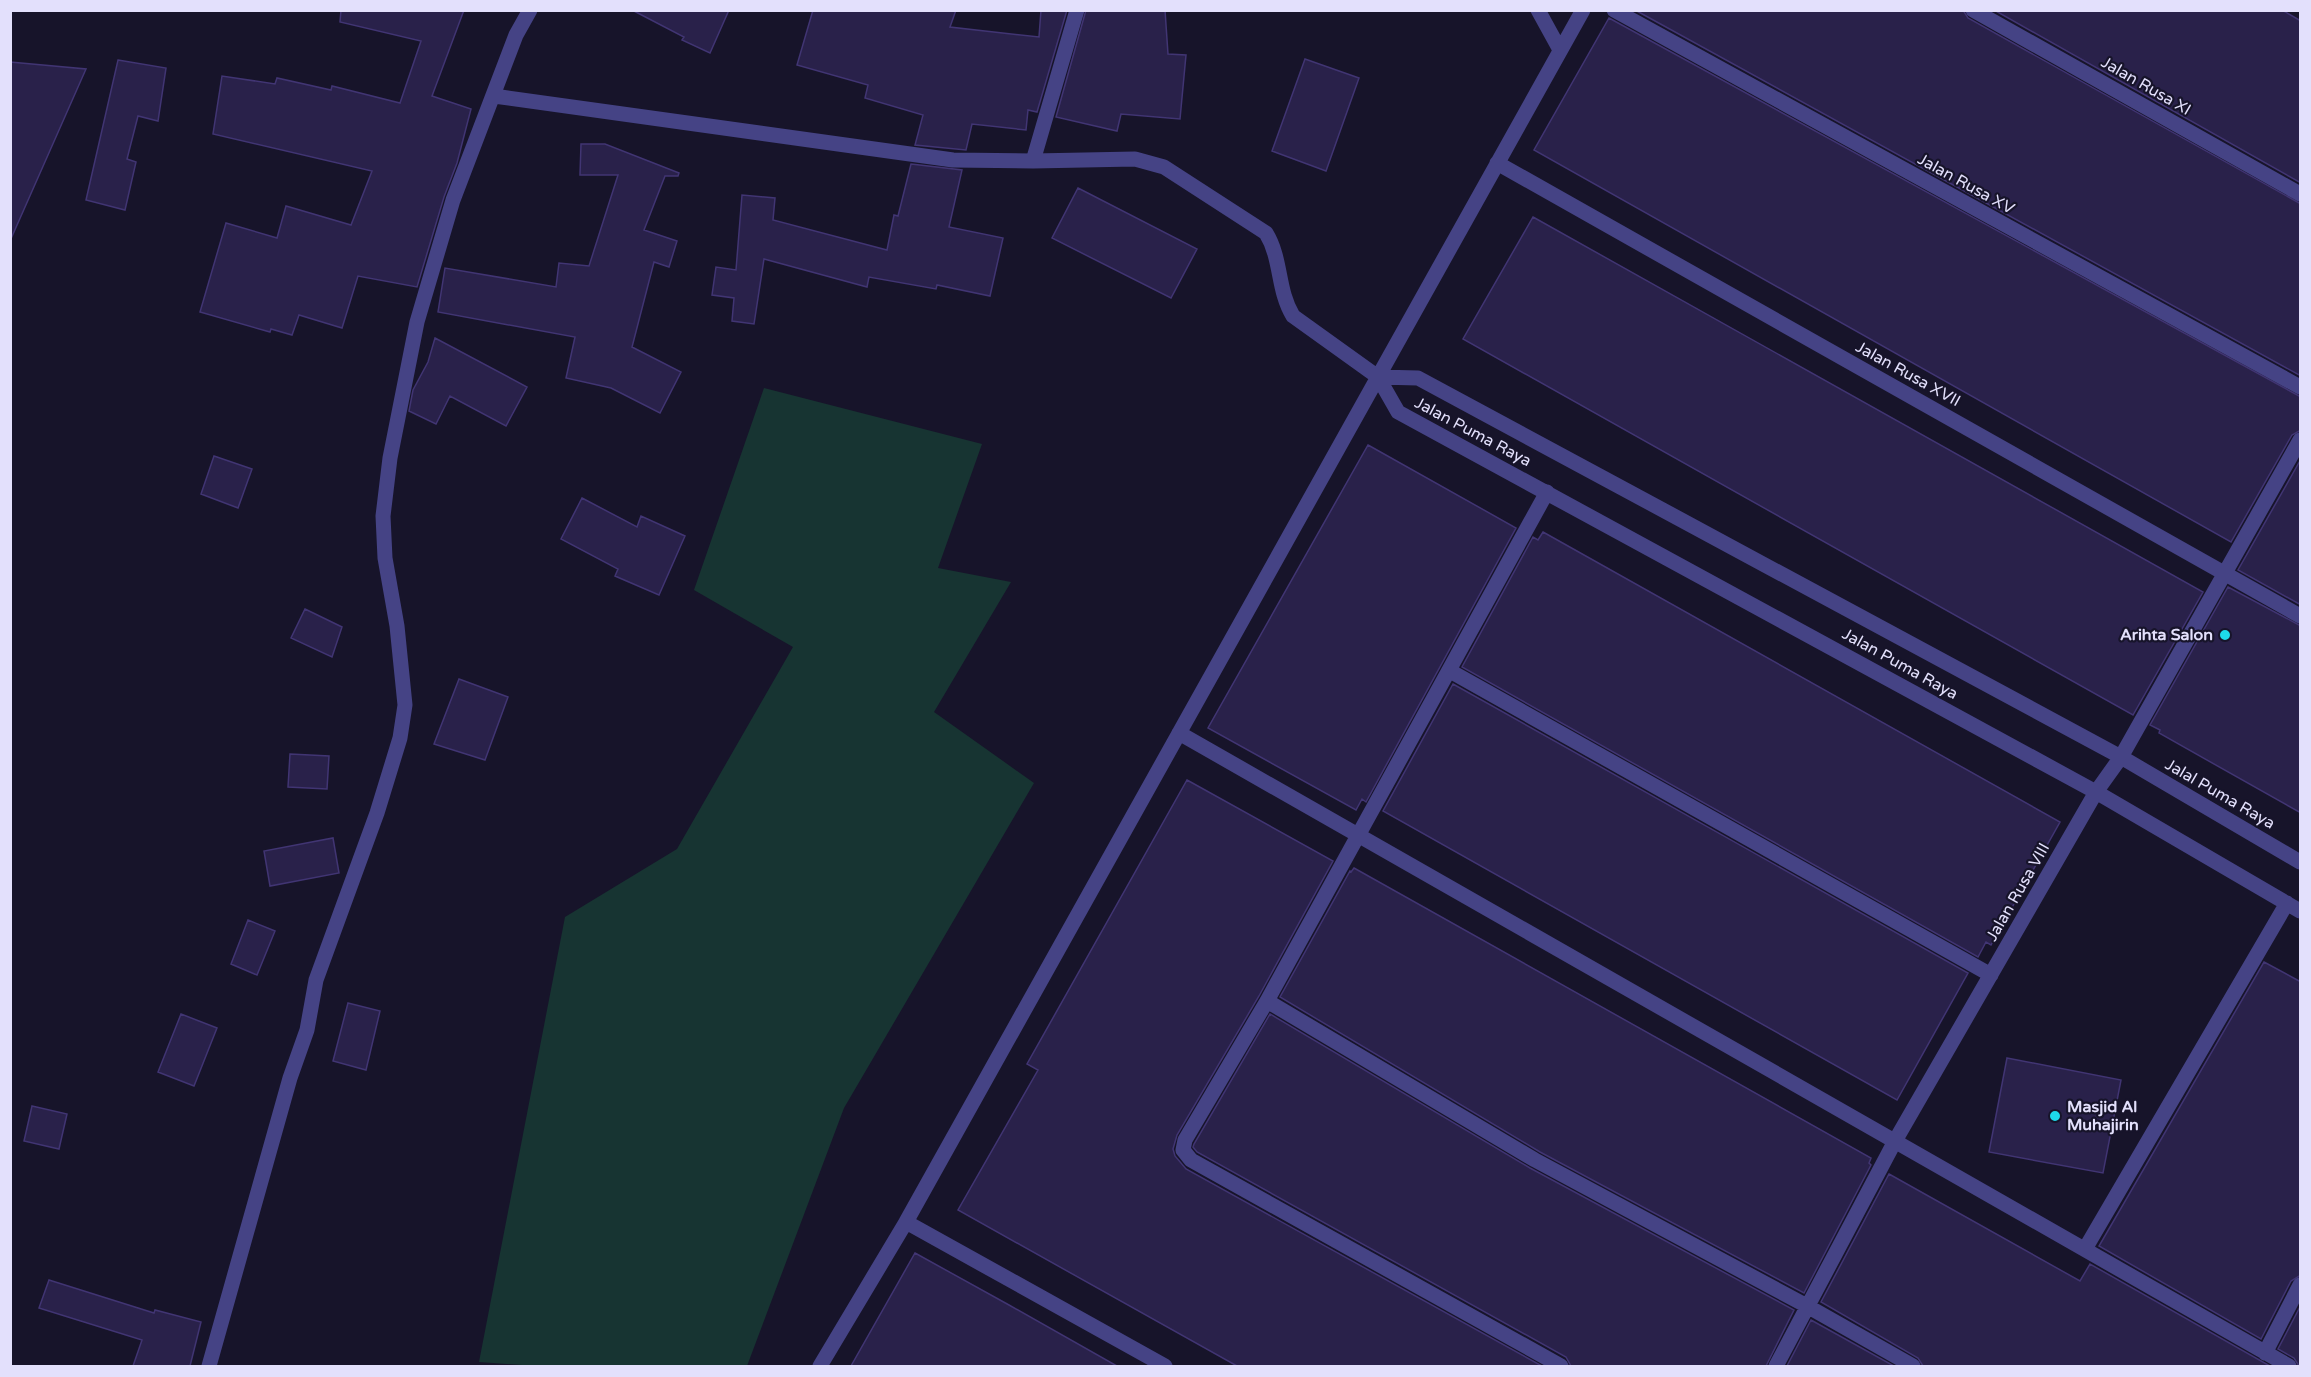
<svg xmlns="http://www.w3.org/2000/svg" width="2311" height="1377" viewBox="0 0 2311 1377" font-family="'Varela Round',sans-serif">
  <style>
    .green { fill: #173432 }
    .building { fill: #29214a; stroke: #413573; stroke-width: 1.5 }
    .lines { fill: none; stroke-linecap: round; stroke-linejoin: round }
    .minor { stroke: #454385; stroke-width: 15 }
    .poi-dot { fill: #1dd9eb; stroke: #17142a; stroke-width: 2 }
    .labels { text-anchor: middle; dominant-baseline: central; stroke-width: 4.5; stroke-linejoin: round; paint-order: stroke }
    .street-label { font-size: 16px; fill: #e3e0fc; stroke: #17142a }
    .poi-label { font-size: 16px; font-weight: bold; fill: #e3e0fc; stroke: #17142a; text-anchor: end }
  </style>
  <rect width="100%" height="100%" fill="#17142a"/>
  <!-- green -->
  <path class="green" d="M 764,388 L 982,444 L 938,568 L 1011,582 L 934,712 L 1034,783 L 844,1108 L 747,1366 L 536,1366 L 479,1362 L 565,917 L 677,849 L 793,647 L 694,590 Z"/>
  <!-- building -->
  <path class="building" d="M 341,10 L 464,10 L 432,96 L 471,109 L 457,163 L 444,197 L 417,287 L 358,276 L 342,328 L 299,315 L 292,335 L 271,329 L 270,332 L 200,312 L 226,223 L 277,238 L 286,206 L 351,225 L 372,171 L 213,134 L 222,76 L 275,84 L 277,78 L 331,90 L 332,86 L 400,103 L 421,41 L 340,22 Z
    M 632,10 L 729,10 L 710,53 L 682,40 L 684,37 Z
    M 813,10 L 956,10 L 950,27 L 1039,37 L 1041,10 L 1067,10 L 1037,112 L 1028,110 L 1026,130 L 972,124 L 966,150 L 915,145 L 923,115 L 865,98 L 868,85 L 797,65 Z
    M 1086,10 L 1165,10 L 1168,54 L 1186,55 L 1180,119 L 1121,114 L 1117,131 L 1056,117 Z
    M 1635,10 L 1963,10 L 1968,18 L 2301,204 L 2301,376 Z
    M 1994,10 L 2282,10 L 2301,21 L 2301,183 Z
    M 1609,18 L 2301,397 L 2301,430 L 2292,435 L 2231,542 L 1534,150 Z
    M 1305,59 L 1359,78 L 1326,171 L 1272,151 Z
    M 118,60 L 166,68 L 158,121 L 138,116 L 127,159 L 136,162 L 125,210 L 86,200 Z
    M 10,62 L 86,69 L 10,241 Z
    M 581,144 L 605,144 L 679,173 L 678,176 L 665,176 L 644,230 L 677,241 L 669,267 L 654,262 L 632,347 L 681,372 L 660,413 L 611,388 L 566,378 L 575,337 L 438,312 L 445,268 L 556,287 L 559,263 L 589,266 L 618,175 L 580,175 Z
    M 911,164 L 962,170 L 949,227 L 1003,238 L 990,296 L 937,285 L 936,289 L 869,277 L 867,287 L 764,259 L 754,324 L 732,321 L 734,298 L 712,295 L 716,267 L 736,270 L 742,195 L 775,198 L 773,220 L 887,250 L 894,215 L 898,216 Z
    M 1078,188 L 1197,249 L 1171,298 L 1052,238 Z
    M 1533,217 L 2203,592 L 2133,715 L 1463,339 Z
    M 435,338 L 527,387 L 506,426 L 450,396 L 436,424 L 409,411 L 413,390 L 428,362 Z
    M 1368,445 L 1516,528 L 1366,802 L 1362,799 L 1356,810 L 1208,728 Z
    M 214,456 L 252,469 L 238,508 L 201,494 Z
    M 2301,459 L 2301,605 L 2238,570 Z
    M 582,498 L 637,527 L 641,516 L 685,536 L 659,595 L 615,576 L 618,569 L 561,539 Z
    M 1543,532 L 2060,822 L 1991,945 L 1986,942 L 1978,957 L 1462,667 L 1533,537 L 1538,540 Z
    M 2228,587 L 2301,626 L 2301,813 L 2159,733 L 2160,730 L 2150,725 Z
    M 305,609 L 342,627 L 332,657 L 291,638 Z
    M 459,679 L 508,697 L 485,760 L 434,744 Z
    M 1453,684 L 1968,973 L 1897,1100 L 1383,811 Z
    M 290,754 L 329,756 L 327,789 L 288,787 Z
    M 1187,780 L 1333,861 L 1259,996 L 1177,1135 L 1173,1149 L 1175,1156 L 1186,1169 L 1542,1366 L 1237,1366 L 958,1210 L 1038,1070 L 1027,1064 Z
    M 333,838 L 339,873 L 270,886 L 264,851 Z
    M 1354,868 L 1871,1158 L 1869,1163 L 1871,1165 L 1804,1293 L 1540,1152 L 1280,997 L 1350,871 L 1351,872 Z
    M 248,920 L 275,931 L 257,975 L 231,964 Z
    M 2264,962 L 2301,982 L 2301,1275 L 2291,1281 L 2261,1339 L 2099,1246 Z
    M 348,1003 L 380,1011 L 366,1070 L 333,1061 Z
    M 181,1014 L 217,1028 L 194,1086 L 158,1072 Z
    M 1270,1014 L 1530,1168 L 1794,1310 L 1766,1366 L 1571,1366 L 1566,1357 L 1197,1152 L 1193,1147 L 1194,1144 Z
    M 2007,1058 L 2121,1080 L 2103,1173 L 1989,1152 Z
    M 32,1106 L 67,1114 L 59,1149 L 24,1141 Z
    M 1889,1174 L 2080,1281 L 2090,1264 L 2270,1366 L 1923,1366 L 1918,1358 L 1821,1302 Z
    M 915,1253 L 1009,1305 L 1117,1366 L 851,1366 Z
    M 49,1280 L 154,1313 L 155,1310 L 201,1322 L 190,1366 L 133,1366 L 142,1340 L 39,1308 Z
    M 2301,1305 L 2301,1366 L 2299,1366 L 2294,1358 L 2278,1349 Z
    M 1811,1320 L 1894,1366 L 1787,1366 Z"/>
  <g class="lines">
    <!-- minor -->
    <path class="minor" d="M 1538,10 L 1560,50
      M 1614,10 L 2300,387
      M 1973,10 L 2300,194
      M 494,96 L 953,160 L 1033,161 L 1135,159 L 1164,167 L 1266,233 C 1282,259 1277,290 1293,316 L 1378,377 L 1398,412 L 2096,792 L 2300,911
      M 1033,161 L 1077,10
      M 1497,163 L 2300,616
      M 1378,377 L 1418,378 L 2121,757 L 2300,862
      M 1547,492 L 1267,1001 L 1185,1140 L 1183,1150 L 1191,1160 L 1561,1366
      M 1450,671 L 1991,975
      M 1179,733 L 2289,1366
      M 1267,1001 L 1535,1160 L 1807,1306 L 1913,1366
      M 906,1222 L 1165,1366
      M 2085,1249 L 2287,903
      M 2265,1353 L 2300,1285
      M 209,1366 L 290,1078 L 307,1030 L 316,980 L 377,813 L 400,738 L 405,705 L 397,626 L 385,558 L 383,516 L 390,458 L 417,322 L 453,200 L 516,35 L 530,10
      M 820,1366 L 906,1222 L 1583,10
      M 1776,1366 L 1895,1141 L 2096,792 L 2121,757 L 2300,440"/>
  </g>
  <!-- markers -->
  <g class="poi-dot">
    <circle cx="2225" cy="635" r="6"/>
    <circle cx="2055" cy="1116" r="6"/>
  </g>
  <g class="labels">
    <!-- street labels -->
    <g class="street-label">
      <text transform="translate(2146 86) rotate(30)">Jalan Rusa XI</text>
      <text transform="translate(1966 184) rotate(29)">Jalan Rusa XV</text>
      <text transform="translate(1908 374) rotate(29)">Jalan Rusa XVII</text>
      <text transform="translate(1473 432) rotate(28)">Jalan Puma Raya</text>
      <text transform="translate(1900 664) rotate(29)">Jalan Puma Raya</text>
      <text transform="translate(2220 794) rotate(30)">Jalal Puma Raya</text>
      <text transform="translate(2018 892) rotate(-60)">Jalan Rusa VIII</text>
    </g>
    <!-- poi labels -->
    <g class="poi-label">
      <text x="2213" y="635">Arihta Salon</text>
      <text x="2067" y="1107" text-anchor="start">Masjid Al<tspan x="2067" dy="18">Muhajirin</tspan></text>
    </g>
  </g>
  <!-- border -->
  <rect width="2311" height="1377" fill="none" stroke="#e3e0fc" stroke-width="24"/>
</svg>
